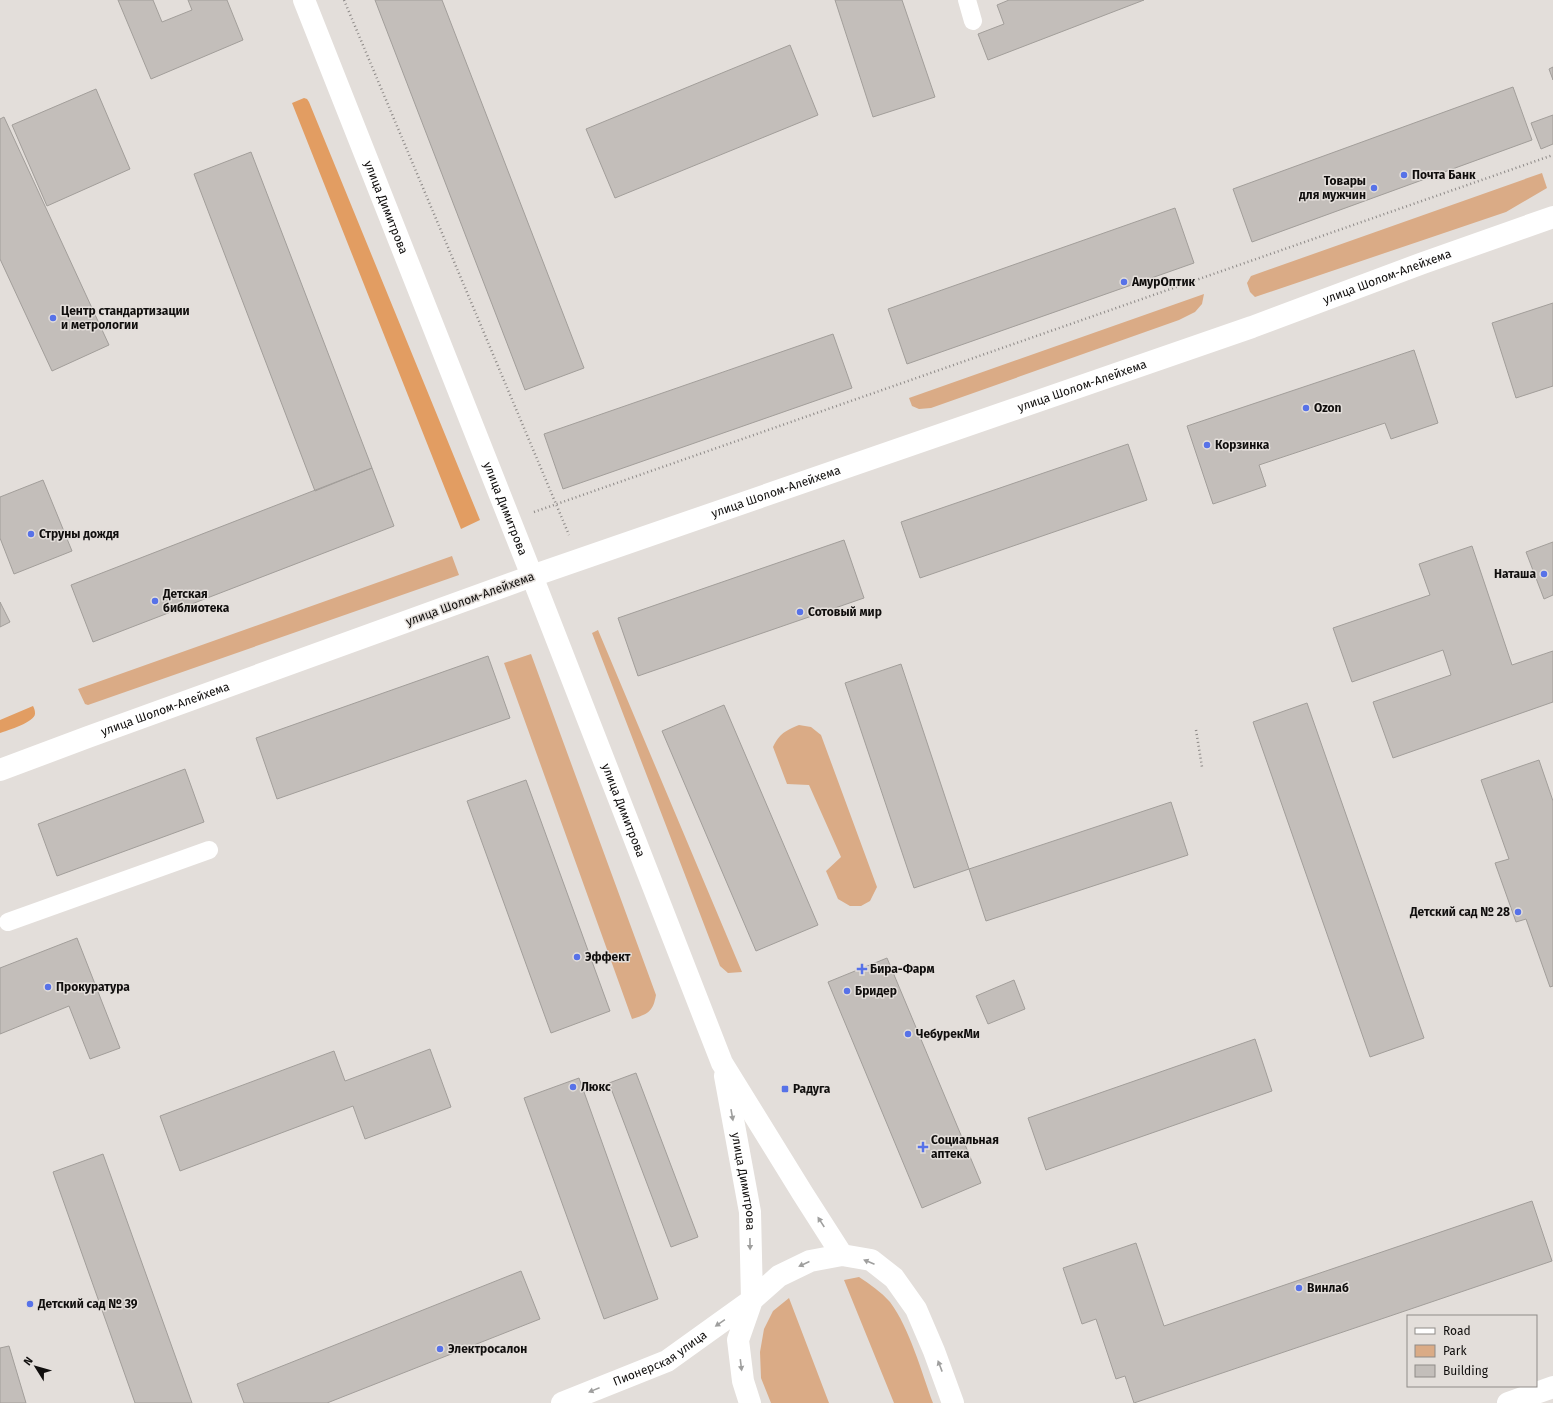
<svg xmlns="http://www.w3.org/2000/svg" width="1553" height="1403" viewBox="0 0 1553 1403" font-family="'Fira Sans',sans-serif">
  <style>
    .green { fill: #daab86 }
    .forest { fill: #e29d62 }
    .building { fill: #c3beba; stroke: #a29e9a }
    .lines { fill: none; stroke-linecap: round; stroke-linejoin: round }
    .path { stroke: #8d8987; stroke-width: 2.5; stroke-dasharray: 1 3; stroke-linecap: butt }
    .lane { stroke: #fff; stroke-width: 18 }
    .secondary { stroke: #fff; stroke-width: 22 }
    .primary { stroke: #fff; stroke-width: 22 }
    .oneway { fill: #9f9f9e }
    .poi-dot { fill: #5772e8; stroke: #e3deda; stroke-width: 1.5 }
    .labels { text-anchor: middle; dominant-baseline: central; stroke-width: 3; stroke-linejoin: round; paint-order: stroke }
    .poi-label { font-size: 12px; font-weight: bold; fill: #100e0d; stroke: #e3deda; text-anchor: start }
    .street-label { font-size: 12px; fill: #100e0d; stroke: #e3deda }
  </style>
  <rect width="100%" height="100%" fill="#e3deda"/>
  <!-- green -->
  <path class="green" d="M 1542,173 L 1547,188 L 1506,212 L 1255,297 L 1250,292 L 1247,283 L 1251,276 Z
    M 1204,294 L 1202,304 L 1195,312 L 1179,320 L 931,408 L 919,409 L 912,406 L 909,398 Z
    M 452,556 L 459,575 L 88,705 L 85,704 L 78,689 Z
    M 598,630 L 742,972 L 728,973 L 720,966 L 592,633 Z
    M 531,654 L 656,995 C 653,1012 648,1014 632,1019 L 504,663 Z
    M 799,725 L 811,727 L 821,735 L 877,887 L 870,901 L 861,906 L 850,906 L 838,899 L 826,871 L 841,857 L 809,785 L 787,784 L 773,747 C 780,733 785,731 799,725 Z
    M 859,1277 C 870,1284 881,1292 890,1302 C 910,1329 921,1371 933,1403 L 894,1403 L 844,1280 Z
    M 789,1298 L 829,1403 L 771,1403 L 761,1378 L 760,1352 L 764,1329 L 773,1311 Z"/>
  <!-- forest -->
  <path class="forest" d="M 304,98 L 307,99 L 309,102 L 480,520 L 461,529 L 292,103 Z
    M 33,706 C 34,708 35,710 35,713 C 36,722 8,730 0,733 L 0,720 Z"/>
  <!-- building -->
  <path class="building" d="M 118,0 L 153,0 L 162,22 L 192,10 L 188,0 L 227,0 L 243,40 L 151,79 Z
    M 375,0 L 442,0 L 584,368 L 525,390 Z
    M 835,0 L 902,0 L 935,97 L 873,117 Z
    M 1009,0 L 1144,0 L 988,60 L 978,34 L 1004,24 L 997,5 Z
    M 790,45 L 818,115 L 615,198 L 586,129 Z
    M 1553,67 L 1553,80 L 1549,69 Z
    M 1513,87 L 1532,140 L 1252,242 L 1233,189 Z
    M 96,89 L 130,169 L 47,206 L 12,125 Z
    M 1553,115 L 1553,144 L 1541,149 L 1531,123 Z
    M 4,117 L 109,345 L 52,371 L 0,259 L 0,119 Z
    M 251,152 L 372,468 L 315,491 L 194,174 Z
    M 1175,208 L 1194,263 L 907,364 L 888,309 Z
    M 1553,303 L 1553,386 L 1516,398 L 1492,323 Z
    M 833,334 L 852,388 L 563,489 L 544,434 Z
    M 1414,350 L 1438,423 L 1391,439 L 1385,423 L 1259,465 L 1266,486 L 1213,504 L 1187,426 Z
    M 1128,444 L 1147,500 L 920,578 L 901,522 Z
    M 372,468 L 394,526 L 93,642 L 71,585 Z
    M 43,480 L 72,551 L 14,574 L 0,538 L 0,497 Z
    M 844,540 L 864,598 L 638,676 L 618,618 Z
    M 1553,542 L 1553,595 L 1544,599 L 1526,552 Z
    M 1472,546 L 1512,665 L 1553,651 L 1553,702 L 1393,758 L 1373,702 L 1451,675 L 1443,650 L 1352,682 L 1333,628 L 1430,595 L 1419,564 Z
    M 0,602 L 10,622 L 0,627 Z
    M 488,656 L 510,718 L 277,799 L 256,738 Z
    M 901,664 L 969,869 L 914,888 L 845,683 Z
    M 1307,703 L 1424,1038 L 1370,1057 L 1253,722 Z
    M 724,705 L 818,925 L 756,951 L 662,731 Z
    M 1539,760 L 1553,801 L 1553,986 L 1550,987 L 1526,919 L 1516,922 L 1495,863 L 1509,859 L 1481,780 Z
    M 185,769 L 204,822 L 57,876 L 38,824 Z
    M 526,780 L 610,1011 L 551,1033 L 467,801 Z
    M 1171,802 L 1188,855 L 986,921 L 969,869 Z
    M 77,938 L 120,1048 L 90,1059 L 69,1006 L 0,1034 L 0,968 Z
    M 887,958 L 981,1183 L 922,1208 L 828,982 Z
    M 1014,980 L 1025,1009 L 988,1024 L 976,996 Z
    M 1255,1039 L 1272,1091 L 1046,1170 L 1028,1118 Z
    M 430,1049 L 451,1107 L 365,1139 L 353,1106 L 180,1171 L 160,1116 L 334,1051 L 345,1081 Z
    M 636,1073 L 698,1237 L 671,1247 L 609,1083 Z
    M 579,1078 L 658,1299 L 604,1319 L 524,1098 Z
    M 103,1154 L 192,1403 L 135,1403 L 53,1172 Z
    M 1532,1201 L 1552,1261 L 1134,1403 L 1125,1376 L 1116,1379 L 1096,1319 L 1082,1324 L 1063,1268 L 1136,1243 L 1164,1326 Z
    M 521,1271 L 540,1319 L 327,1403 L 244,1403 L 237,1384 Z
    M 9,1346 L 26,1403 L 0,1403 L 0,1348 Z"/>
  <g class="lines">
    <!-- path -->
    <path class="path" d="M 344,0 L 569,535
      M 534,512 L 1553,155
      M 1196,730 L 1202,767"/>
    <!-- lane -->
    <path class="lane" d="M 967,0 L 973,21
      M 8,922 L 209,850"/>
    <!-- secondary -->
    <g class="secondary">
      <path id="s1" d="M 532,576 L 1252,327 L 1423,263 L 1553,217"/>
      <path id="s2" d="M 562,1403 L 667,1361 L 752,1300"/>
      <path d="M 1508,1403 L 1553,1387"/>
    </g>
    <!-- primary -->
    <g class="primary">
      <path id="s3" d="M 304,0 L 532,576 L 722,1063 L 803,1194 L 842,1255"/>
      <path id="s4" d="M 0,770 L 88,737 L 532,576"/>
      <path id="s5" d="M 725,1076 L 750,1212 L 752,1300"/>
      <path d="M 750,1403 L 743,1381 L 738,1340 L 752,1300 L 779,1276 L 810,1261 L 842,1255 L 871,1260 L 894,1278 L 916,1309 L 934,1351 L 953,1403"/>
    </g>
  </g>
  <!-- one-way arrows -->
  <defs><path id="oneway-solid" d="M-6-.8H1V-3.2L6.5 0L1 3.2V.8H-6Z"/></defs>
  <g class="oneway">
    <use href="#oneway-solid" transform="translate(732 1115) rotate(80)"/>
    <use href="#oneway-solid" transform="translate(821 1222) rotate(-123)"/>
    <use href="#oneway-solid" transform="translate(750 1244) rotate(89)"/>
    <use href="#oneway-solid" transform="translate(869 1262) rotate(-157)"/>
    <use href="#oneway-solid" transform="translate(804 1264) rotate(155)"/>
    <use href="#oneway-solid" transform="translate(720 1323) rotate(145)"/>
    <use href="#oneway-solid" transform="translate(741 1365) rotate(83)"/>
    <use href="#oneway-solid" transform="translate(940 1366) rotate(-111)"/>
    <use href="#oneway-solid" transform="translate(594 1390) rotate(158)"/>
  </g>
  <!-- markers -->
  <g class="poi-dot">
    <circle cx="1404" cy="175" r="4"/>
    <circle cx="1374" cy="188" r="4"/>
    <circle cx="1124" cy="282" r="4"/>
    <circle cx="53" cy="318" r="4"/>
    <circle cx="1306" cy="408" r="4"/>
    <circle cx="1207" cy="445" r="4"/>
    <circle cx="31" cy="534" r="4"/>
    <circle cx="1544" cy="574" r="4"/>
    <circle cx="155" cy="601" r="4"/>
    <circle cx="800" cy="612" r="4"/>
    <circle cx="1518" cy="912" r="4"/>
    <circle cx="577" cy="957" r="4"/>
    <path d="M860 963h4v4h4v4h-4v4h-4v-4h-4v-4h4z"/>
    <circle cx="48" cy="987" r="4"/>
    <circle cx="847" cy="991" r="4"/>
    <circle cx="908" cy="1034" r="4"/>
    <circle cx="573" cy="1087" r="4"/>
    <rect x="781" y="1085" width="8" height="8" rx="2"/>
    <path d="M921 1141h4v4h4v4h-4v4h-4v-4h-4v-4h4z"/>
    <circle cx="1299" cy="1288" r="4"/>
    <circle cx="30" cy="1304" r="4"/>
    <circle cx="440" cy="1349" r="4"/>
  </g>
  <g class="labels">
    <!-- poi labels -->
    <g class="poi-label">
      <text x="1412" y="175">Почта Банк</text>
      <text x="1366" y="181" text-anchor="end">Товары<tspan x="1366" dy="14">для мужчин</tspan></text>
      <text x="1132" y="282">АмурОптик</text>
      <text x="61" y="311">Центр стандартизации<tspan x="61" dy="14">и метрологии</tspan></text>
      <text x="1314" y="408">Ozon</text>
      <text x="1215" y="445">Корзинка</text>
      <text x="39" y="534">Струны дождя</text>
      <text x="1536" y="574" text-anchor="end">Наташа</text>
      <text x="163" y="594">Детская<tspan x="163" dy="14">библиотека</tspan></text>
      <text x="808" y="612">Сотовый мир</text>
      <text x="1510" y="912" text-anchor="end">Детский сад № 28</text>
      <text x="585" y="957">Эффект</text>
      <text x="870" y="969">Бира-Фарм</text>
      <text x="56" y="987">Прокуратура</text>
      <text x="855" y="991">Бридер</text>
      <text x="916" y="1034">ЧебурекМи</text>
      <text x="581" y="1087">Люкс</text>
      <text x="793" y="1089">Радуга</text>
      <text x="931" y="1140">Социальная<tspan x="931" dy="14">аптека</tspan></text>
      <text x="1307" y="1288">Винлаб</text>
      <text x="38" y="1304">Детский сад № 39</text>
      <text x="448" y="1349">Электросалон</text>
    </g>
    <!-- street labels -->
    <g class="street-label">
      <text stroke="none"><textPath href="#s3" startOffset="223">улица Димитрова</textPath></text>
      <text stroke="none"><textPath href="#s1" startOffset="906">улица Шолом-Алейхема</textPath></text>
      <text stroke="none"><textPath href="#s1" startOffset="582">улица Шолом-Алейхема</textPath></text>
      <text stroke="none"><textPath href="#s1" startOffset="258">улица Шолом-Алейхема</textPath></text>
      <text stroke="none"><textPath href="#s3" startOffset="547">улица Димитрова</textPath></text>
      <text transform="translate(470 599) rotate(-20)">улица Шолом-Алейхема</text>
      <text stroke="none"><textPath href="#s4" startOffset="176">улица Шолом-Алейхема</textPath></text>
      <text stroke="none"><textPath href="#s3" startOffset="871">улица Димитрова</textPath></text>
      <text stroke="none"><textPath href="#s5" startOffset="107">улица Димитрова</textPath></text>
      <text stroke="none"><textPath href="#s2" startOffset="108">Пионерская улица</textPath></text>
    </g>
  </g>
  <!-- legend -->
  <rect x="1407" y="1315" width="130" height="72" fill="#e3deda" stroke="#8f8b88"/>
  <rect x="1415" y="1328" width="20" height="6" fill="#ffffff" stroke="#8f8b88"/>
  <text x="1443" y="1335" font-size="12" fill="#100e0d">Road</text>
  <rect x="1415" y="1345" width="20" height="12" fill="#daab86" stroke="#8f8b88"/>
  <text x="1443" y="1355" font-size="12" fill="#100e0d">Park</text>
  <rect x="1415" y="1365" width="20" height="12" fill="#c3beba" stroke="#8f8b88"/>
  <text x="1443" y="1375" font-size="12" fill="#100e0d">Building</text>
  <!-- north arrow -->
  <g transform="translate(36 1367) rotate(307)" stroke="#e3deda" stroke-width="3" paint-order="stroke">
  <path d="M0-3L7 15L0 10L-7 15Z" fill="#100e0d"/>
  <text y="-6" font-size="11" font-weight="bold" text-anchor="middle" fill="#100e0d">N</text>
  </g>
</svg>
